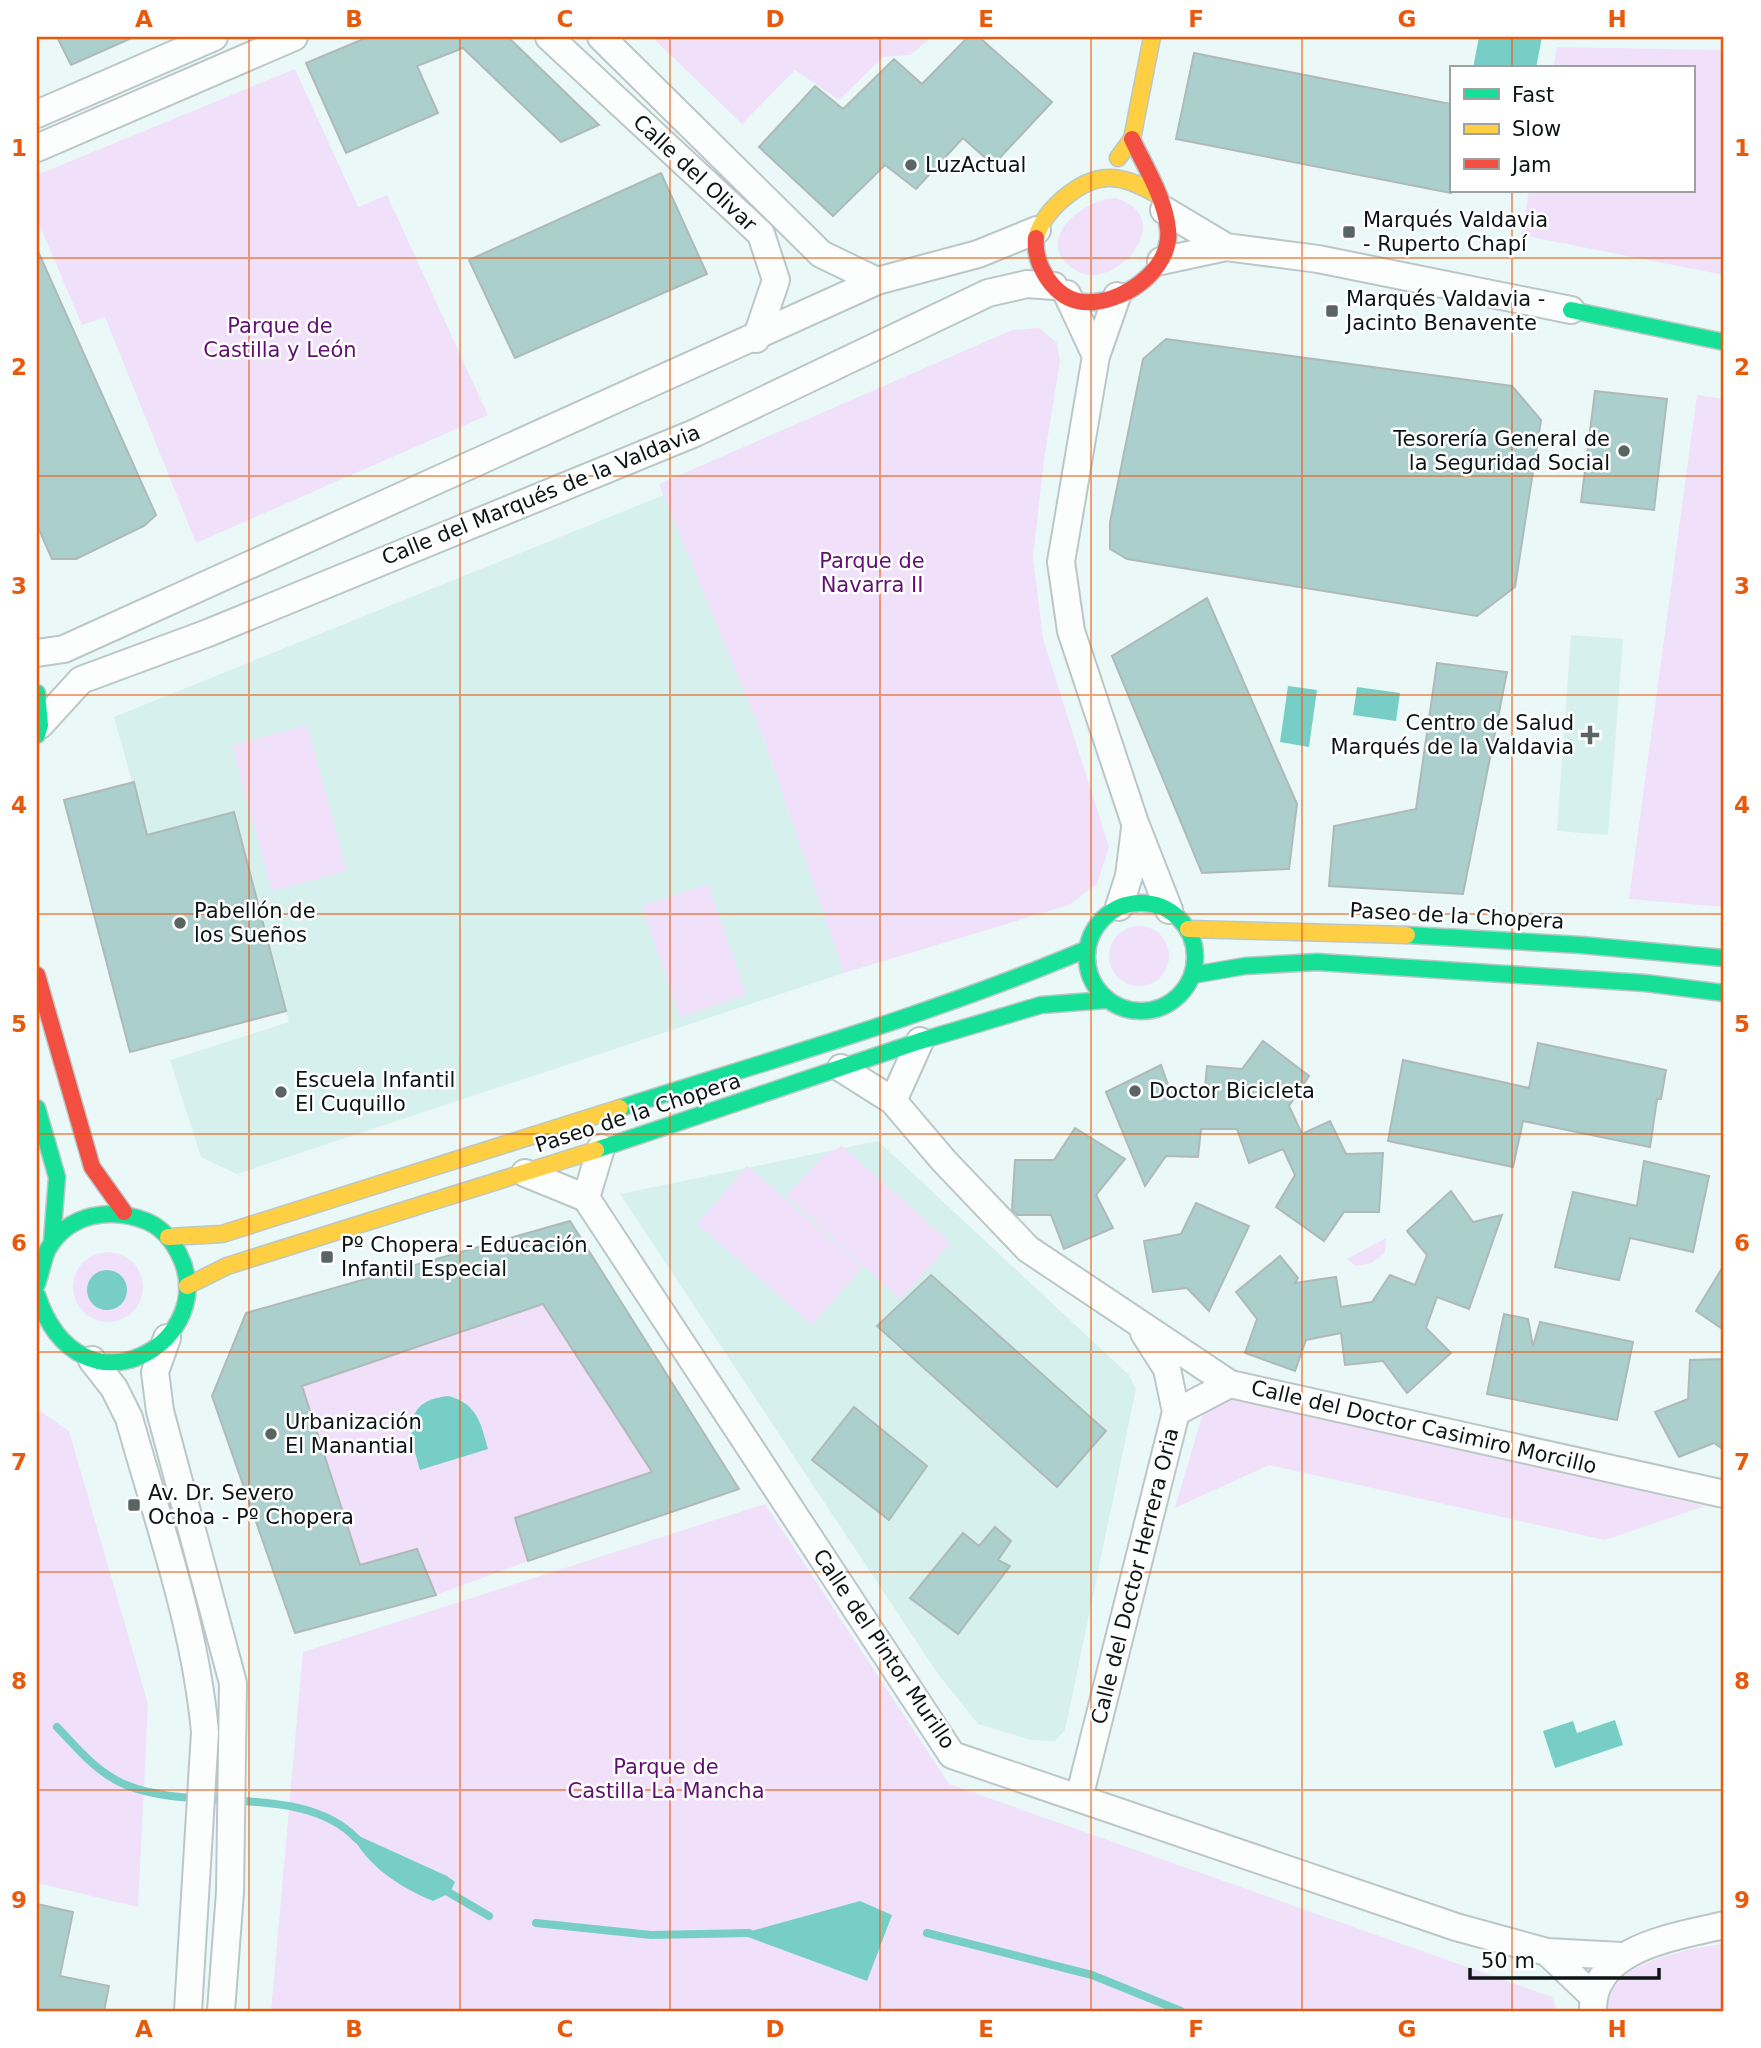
<svg xmlns="http://www.w3.org/2000/svg" width="1761" height="2048" viewBox="0 0 1761 2048" font-family="'DejaVu Sans',sans-serif">
  <style>
    .built { fill: #d6f0ed }
    .green { fill: #f0e0fa }
    .water { fill: #77cec7 }
    .lines { fill: none; stroke-linecap: round; stroke-linejoin: round }
    .stream { stroke: #77cec7; stroke-width: 8 }
    .building { fill: #aacfcd; stroke: #afbab8; stroke-width: 2 }
    .street-casing { stroke: #bbc7c6; stroke-width: 30 }
    .fast-casing { stroke: #bbc7c6; stroke-width: 19 }
    .slow-casing { stroke: #bbc7c6; stroke-width: 19 }
    .jam-casing { stroke: #bbc7c6; stroke-width: 19 }
    .street { stroke: #fcfefe; stroke-width: 26 }
    .fast { stroke: #16e098; stroke-width: 16 }
    .slow { stroke: #ffcf43; stroke-width: 16 }
    .jam { stroke: #f24e42; stroke-width: 16 }
    .grid { fill: none; stroke: #e8590c; stroke-width: 2; stroke-opacity: 0.55 }
    .poi-dot { fill: #5a6563; stroke: #fff; stroke-width: 2.5 }
    .labels { text-anchor: middle; dominant-baseline: central; stroke-width: 5; stroke-linejoin: round; paint-order: stroke }
    .poi-label { font-size: 21px; fill: #0c1514; stroke: #fff; text-anchor: start }
    .street-label { font-size: 21px; fill: #0c1514; stroke: #fff }
    .park-label { font-size: 21px; fill: #610f70; stroke: #fff }
    .neatline { fill: none; stroke: #e8590c; stroke-width: 2.5 }
    .grid-label { font-size: 23px; text-anchor: middle; font-weight: bold; fill: #e8590c }
  </style>
  <rect width="100%" height="100%" fill="#eaf9f7"/>
  <!-- built -->
  <path class="built" d="M 664,495 L 763,737 L 844,973 L 237,1174 L 201,1157 L 170,1060 L 289,1022 L 234,813 L 147,835 L 114,717 Z
    M 1571,635 L 1623,639 L 1608,835 L 1557,831 Z
    M 878,1141 L 1129,1375 L 1136,1389 L 1065,1730 L 1055,1741 L 1031,1740 L 978,1724 L 938,1674 L 620,1194 Z"/>
  <!-- green -->
  <path class="green" d="M 652,37 L 932,37 L 910,55 L 883,57 L 839,100 L 795,70 L 742,124 Z
    M 1557,47 L 1724,50 L 1724,275 L 1521,235 L 1529,191 L 1693,191 L 1693,68 L 1553,68 Z
    M 295,69 L 358,207 L 387,195 L 488,415 L 196,543 L 105,317 L 82,325 L 37,219 L 37,175 Z
    M 1115,198 C 1180,216 1116,293 1077,271 C 1030,244 1080,200 1115,198 Z
    M 1039,328 L 1057,343 L 1060,362 L 1044,460 L 1033,557 L 1043,639 L 1109,847 L 1097,884 L 1069,905 L 844,973 L 763,737 L 659,484 L 1012,330 Z
    M 1697,395 L 1724,399 L 1724,907 L 1629,899 Z
    M 307,725 L 347,871 L 272,891 L 232,745 Z
    M 708,884 L 746,995 L 680,1017 L 642,906 Z
    M1109 956a30 30 0 1 1 60 0a30 30 0 1 1-60 0Z
    M 842,1146 L 951,1243 L 900,1299 L 786,1196 L 823,1156 Z
    M 747,1166 L 863,1267 L 812,1325 L 697,1224 Z
    M 1386,1238 L 1385,1252 L 1372,1263 L 1356,1266 L 1347,1259 Z
    M73 1287a35 35 0 1 1 70 0a35 35 0 1 1-70 0Z
    M 543,1304 L 652,1472 L 515,1518 L 528,1561 L 436,1595 L 417,1549 L 360,1565 L 302,1386 Z
    M 1210,1389 L 1705,1506 L 1605,1540 L 1269,1465 L 1175,1508 Z
    M 37,1409 L 69,1431 L 148,1704 L 138,1907 L 37,1883 Z
    M 765,1504 L 949,1784 L 1552,1997 L 1557,2011 L 271,2011 L 303,1652 Z
    M 1724,1944 L 1724,2011 L 1609,2011 C 1595,1966 1694,1947 1724,1944 Z"/>
  <!-- water -->
  <path class="water" d="M 1479,37 L 1542,37 L 1536,68 L 1502,65 L 1501,68 L 1473,68 Z
    M 1288,686 L 1317,690 L 1309,747 L 1280,742 Z
    M 1357,687 L 1400,693 L 1396,721 L 1353,715 Z
    M87 1290a20 20 0 1 1 40 0a20 20 0 1 1-40 0Z
    M 449,1396 C 477,1404 481,1423 488,1449 L 420,1470 C 410,1436 400,1400 449,1396 Z
    M 1615,1720 L 1623,1745 L 1555,1768 L 1543,1731 L 1573,1721 L 1577,1733 Z
    M 350,1832 L 447,1876 L 455,1882 L 450,1893 L 433,1901 C 399,1887 367,1866 350,1832 Z
    M 860,1901 L 892,1915 L 867,1981 L 740,1934 Z"/>
  <g class="lines">
    <!-- stream -->
    <path class="stream" d="M 57,1727 C 79,1750 97,1773 126,1785 C 194,1813 304,1782 357,1839
      M 443,1889 L 489,1916
      M 536,1923 L 651,1935 L 749,1933
      M 927,1933 L 1092,1975 L 1181,2011"/>
  </g>
  <!-- building -->
  <path class="building" d="M 57,37 L 134,37 L 71,65 Z
    M 368,37 L 508,37 L 599,125 L 561,142 L 463,48 L 417,66 L 438,113 L 346,153 L 306,63 Z
    M 968,37 L 979,37 L 1052,102 L 993,165 L 963,138 L 916,189 L 885,165 L 833,216 L 759,147 L 815,86 L 843,109 L 894,59 L 922,84 Z
    M 1194,53 L 1451,104 L 1451,193 L 1176,139 Z
    M 661,173 L 707,274 L 515,358 L 469,260 Z
    M 37,249 L 156,515 L 144,526 L 76,559 L 52,559 L 37,525 Z
    M 1166,339 L 1512,386 L 1541,420 L 1515,587 L 1477,616 L 1127,559 L 1110,549 L 1110,522 L 1143,359 Z
    M 1595,391 L 1667,399 L 1654,510 L 1581,502 Z
    M 1207,598 L 1297,804 L 1289,869 L 1202,873 L 1112,656 Z
    M 1437,663 L 1507,672 L 1463,894 L 1329,886 L 1334,826 L 1416,809 Z
    M 134,782 L 147,835 L 234,812 L 286,1011 L 130,1052 L 64,800 Z
    M 1263,1041 L 1309,1076 L 1289,1106 L 1302,1134 L 1330,1121 L 1346,1154 L 1383,1153 L 1379,1212 L 1344,1212 L 1324,1241 L 1276,1207 L 1295,1175 L 1283,1149 L 1249,1163 L 1237,1129 L 1201,1129 L 1198,1157 L 1166,1156 L 1145,1186 L 1106,1092 L 1161,1065 L 1172,1096 L 1204,1098 L 1207,1066 L 1242,1069 Z
    M 1538,1043 L 1666,1070 L 1661,1099 L 1657,1099 L 1650,1147 L 1523,1121 L 1513,1167 L 1388,1141 L 1403,1060 L 1529,1088 Z
    M 1075,1128 L 1125,1159 L 1096,1195 L 1113,1228 L 1064,1249 L 1051,1215 L 1017,1215 L 1012,1210 L 1015,1160 L 1054,1160 Z
    M 1644,1161 L 1709,1176 L 1693,1252 L 1630,1238 L 1619,1280 L 1555,1267 L 1573,1192 L 1637,1206 Z
    M 1451,1191 L 1473,1222 L 1502,1215 L 1469,1309 L 1437,1297 L 1426,1328 L 1451,1353 L 1407,1393 L 1383,1361 L 1345,1365 L 1341,1333 L 1306,1340 L 1295,1371 L 1245,1353 L 1257,1319 L 1236,1292 L 1280,1256 L 1298,1278 L 1295,1283 L 1336,1277 L 1341,1307 L 1372,1302 L 1390,1275 L 1415,1285 L 1427,1255 L 1407,1231 Z
    M 1196,1203 L 1249,1226 L 1209,1311 L 1187,1288 L 1153,1292 L 1144,1241 L 1181,1234 Z
    M 570,1221 L 739,1489 L 528,1561 L 515,1518 L 652,1472 L 543,1304 L 302,1386 L 360,1565 L 417,1549 L 436,1595 L 295,1633 L 212,1396 L 246,1313 Z
    M 1724,1265 L 1724,1330 L 1696,1311 Z
    M 931,1275 L 1106,1431 L 1057,1487 L 877,1326 Z
    M 1504,1314 L 1528,1319 L 1533,1346 L 1540,1322 L 1633,1342 L 1617,1420 L 1487,1394 Z
    M 1724,1359 L 1724,1450 L 1714,1443 L 1679,1457 L 1655,1412 L 1688,1399 L 1690,1360 Z
    M 854,1407 L 927,1466 L 889,1520 L 812,1460 Z
    M 995,1527 L 1011,1541 L 998,1560 L 1010,1566 L 958,1634 L 910,1598 L 963,1533 L 979,1546 Z
    M 37,1904 L 73,1912 L 60,1976 L 109,1986 L 104,2011 L 37,2011 Z"/>
  <g class="lines">
    <defs>
      <path id="street" d="M 549,37 L 761,234 L 776,280 L 756,339
        M 601,37 L 821,254 L 877,281
        M 37,114 L 214,37
        M 37,148 L 294,37
        M 1164,210 L 1226,247
        M 1161,261 L 1226,247 L 1318,259 L 1571,310
        M 1067,294 L 1096,356
        M 1117,296 L 1096,356 L 1061,562 L 1071,631 L 1135,823 L 1169,910
        M 37,653 L 64,649 L 877,281 L 978,254 L 1037,230
        M 40,725 L 81,680 L 208,633 L 695,433 L 988,293 L 1027,284 L 1054,286
        M 1119,907 L 1129,876 L 1135,828
        M 841,1068 L 893,1101 L 944,1161 L 1028,1249 L 1230,1384 L 1724,1494
        M 893,1101 L 920,1041
        M 525,1173 L 586,1198 L 601,1148
        M 586,1198 L 952,1755 L 1456,1927 L 1547,1952 L 1621,1956
        M 1144,1333 L 1167,1369 L 1176,1412
        M 167,1338 L 155,1372 L 160,1411 L 233,1683 L 230,1892 L 221,2011
        M 92,1360 L 114,1388 L 129,1418 C 158,1522 195,1624 205,1732 L 188,2011
        M 1079,1798 L 1176,1412 L 1230,1384
        M 1547,1952 L 1593,1996
        M 1593,2011 C 1591,1947 1676,1937 1724,1925"/>
      <path id="fast" d="M 1571,310 L 1724,342
        M 37,693 L 40,725 L 37,735
        M1087 957a54 54 0 1 1 108 0a54 54 0 1 1-108 0Z
        M 1407,935 L 1581,945 L 1724,958
        M 1193,975 L 1245,966 L 1317,962 L 1645,983 L 1724,993
        M 37,1108 L 57,1177 L 52,1241
        M 620,1108 C 777,1058 936,1013 1087,949
        M 596,1150 L 920,1041 L 1041,1005 L 1106,1000
        M 37,1284 C 41,1273 43,1259 48,1249 C 69,1213 111,1207 146,1221 C 161,1227 172,1240 179,1254 C 223,1340 81,1426 37,1295"/>
      <path id="slow" d="M 1118,158 L 1132,139 L 1152,37
        M 1036,238 C 1043,211 1079,179 1108,178 C 1124,177 1140,185 1154,193
        M 1188,929 L 1407,935
        M 168,1237 L 222,1234 L 620,1108
        M 187,1286 L 227,1266 L 596,1150"/>
      <path id="jam" d="M 1036,238 C 1033,264 1054,299 1083,302 C 1120,306 1173,270 1168,229 C 1165,198 1145,167 1132,139
        M 37,975 L 92,1167 L 124,1212"/>
    </defs>
    <!-- street casing -->
    <use href="#street" class="street-casing"/>
    <!-- fast casing -->
    <use href="#fast" class="fast-casing"/>
    <!-- slow casing -->
    <use href="#slow" class="slow-casing"/>
    <!-- jam casing -->
    <use href="#jam" class="jam-casing"/>
    <!-- street -->
    <use href="#street" class="street"/>
    <!-- fast -->
    <use href="#fast" class="fast"/>
    <!-- slow -->
    <use href="#slow" class="slow"/>
    <!-- jam -->
    <use href="#jam" class="jam"/>
  </g>
  <!-- grid -->
  <path class="grid" d="M 249,37 L 249,2011M 460,37 L 460,2011M 670,37 L 670,2011M 880,37 L 880,2011M 1091,37 L 1091,2011M 1302,37 L 1302,2011M 1512,37 L 1512,68M 1512,191 L 1512,2011M 37,258 L 1724,258M 37,476 L 1724,476M 37,695 L 1724,695M 37,914 L 1724,914M 37,1134 L 1724,1134M 37,1352 L 1724,1352M 37,1572 L 1724,1572M 37,1790 L 1724,1790"/>
  <!-- markers -->
  <g class="poi-dot">
    <circle cx="911" cy="165" r="7"/>
    <rect x="1342" y="225" width="14" height="14" rx="3.5"/>
    <rect x="1325" y="304" width="14" height="14" rx="3.5"/>
    <circle cx="1624" cy="451" r="7"/>
    <path d="M1586.5 724.5h7v7h7v7h-7v7h-7v-7h-7v-7h7z"/>
    <circle cx="180" cy="923" r="7"/>
    <circle cx="1135" cy="1091" r="7"/>
    <circle cx="281" cy="1092" r="7"/>
    <rect x="320" y="1250" width="14" height="14" rx="3.5"/>
    <circle cx="271" cy="1434" r="7"/>
    <rect x="127" y="1498" width="14" height="14" rx="3.5"/>
  </g>
  <g class="labels">
    <!-- poi labels -->
    <g class="poi-label">
      <text x="925" y="165">LuzActual</text>
      <text x="1363" y="220">Marqués Valdavia<tspan x="1363" dy="24">- Ruperto Chapí</tspan></text>
      <text x="1346" y="299">Marqués Valdavia -<tspan x="1346" dy="24">Jacinto Benavente</tspan></text>
      <text x="1610" y="439" text-anchor="end">Tesorería General de<tspan x="1610" dy="24">la Seguridad Social</tspan></text>
      <text x="1574" y="723" text-anchor="end">Centro de Salud<tspan x="1574" dy="24">Marqués de la Valdavia</tspan></text>
      <text x="194" y="911">Pabellón de<tspan x="194" dy="24">los Sueños</tspan></text>
      <text x="295" y="1080">Escuela Infantil<tspan x="295" dy="24">El Cuquillo</tspan></text>
      <text x="1149" y="1091">Doctor Bicicleta</text>
      <text x="341" y="1245">Pº Chopera - Educación<tspan x="341" dy="24">Infantil Especial</tspan></text>
      <text x="285" y="1422">Urbanización<tspan x="285" dy="24">El Manantial</tspan></text>
      <text x="148" y="1493">Av. Dr. Severo<tspan x="148" dy="24">Ochoa - Pº Chopera</tspan></text>
    </g>
    <!-- street labels -->
    <g class="street-label">
      <text transform="translate(695 173) rotate(43)">Calle del Olivar</text>
      <text transform="translate(541 495) rotate(-22)">Calle del Marqués de la Valdavia</text>
      <text transform="translate(1457 916) rotate(3)">Paseo de la Chopera</text>
      <text transform="translate(638 1113) rotate(-18)">Paseo de la Chopera</text>
      <text transform="translate(1424 1427) rotate(13)">Calle del Doctor Casimiro Morcillo</text>
      <text transform="translate(1135 1576) rotate(-76)">Calle del Doctor Herrera Oria</text>
      <text transform="translate(884 1649) rotate(56)">Calle del Pintor Murillo</text>
    </g>
    <!-- park labels -->
    <g class="park-label">
      <text x="280" y="326">Parque de<tspan x="280" dy="24">Castilla y León</tspan></text>
      <text x="872" y="561">Parque de<tspan x="872" dy="24">Navarra II</tspan></text>
      <text x="666" y="1767">Parque de<tspan x="666" dy="24">Castilla La Mancha</tspan></text>
    </g>
  </g>
  <!-- border -->
  <rect width="1761" height="2048" fill="none" stroke="#ffffff" stroke-width="77"/>
  <!-- legend -->
  <rect x="1450" y="66" width="245" height="126" fill="#ffffff" stroke="#9ea1a1" stroke-width="2"/>
  <rect x="1464" y="89" width="35" height="10" fill="#16e098" stroke="#9ea1a1" stroke-width="2"/>
  <text x="1512" y="102" font-size="21" fill="#0c1514">Fast</text>
  <rect x="1464" y="124" width="35" height="10" fill="#ffcf43" stroke="#9ea1a1" stroke-width="2"/>
  <text x="1512" y="136" font-size="21" fill="#0c1514">Slow</text>
  <rect x="1464" y="159" width="35" height="10" fill="#f24e42" stroke="#9ea1a1" stroke-width="2"/>
  <text x="1512" y="172" font-size="21" fill="#0c1514">Jam</text>
  <!-- scale -->
  <path d="M1470 1968v10h189v-10" fill="none" stroke="#0c1514" stroke-width="3.5"/>
  <text x="1481" y="1968" font-size="21" fill="#0c1514" stroke="#ffffff" stroke-width="5" paint-order="stroke">50 m</text>
  <rect x="38" y="38" width="1684" height="1972" class="neatline"/>
  <g class="grid-label">
    <text x="144" y="27">A</text>
    <text x="354" y="27">B</text>
    <text x="565" y="27">C</text>
    <text x="775" y="27">D</text>
    <text x="986" y="27">E</text>
    <text x="1196" y="27">F</text>
    <text x="1407" y="27">G</text>
    <text x="1617" y="27">H</text>
    <text x="19" y="156">1</text>
    <text x="1742" y="156">1</text>
    <text x="19" y="375">2</text>
    <text x="1742" y="375">2</text>
    <text x="19" y="594">3</text>
    <text x="1742" y="594">3</text>
    <text x="19" y="813">4</text>
    <text x="1742" y="813">4</text>
    <text x="19" y="1032">5</text>
    <text x="1742" y="1032">5</text>
    <text x="19" y="1251">6</text>
    <text x="1742" y="1251">6</text>
    <text x="19" y="1470">7</text>
    <text x="1742" y="1470">7</text>
    <text x="19" y="1689">8</text>
    <text x="1742" y="1689">8</text>
    <text x="19" y="1908">9</text>
    <text x="1742" y="1908">9</text>
    <text x="144" y="2037">A</text>
    <text x="354" y="2037">B</text>
    <text x="565" y="2037">C</text>
    <text x="775" y="2037">D</text>
    <text x="986" y="2037">E</text>
    <text x="1196" y="2037">F</text>
    <text x="1407" y="2037">G</text>
    <text x="1617" y="2037">H</text>
  </g>
</svg>
